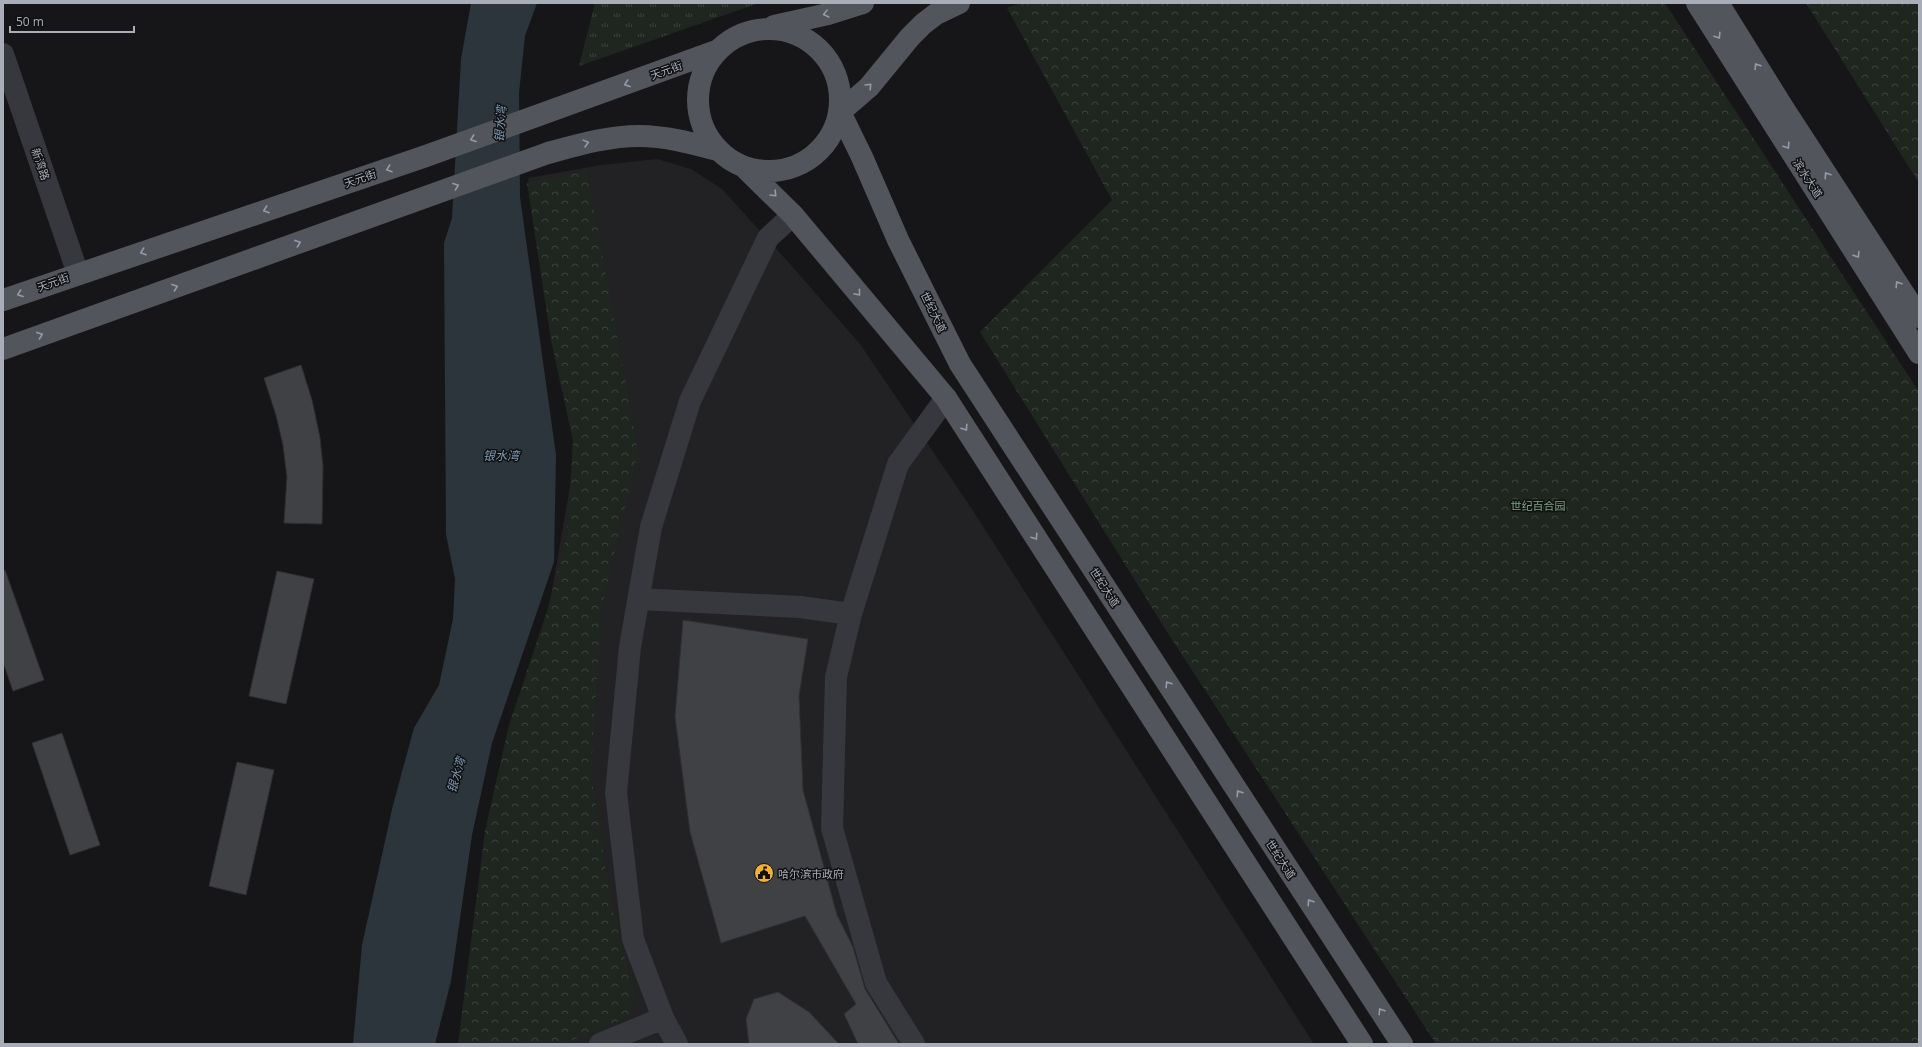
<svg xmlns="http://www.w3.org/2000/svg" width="1922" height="1047" viewBox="0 0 1922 1047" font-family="'Open Sans','Noto Sans SC',sans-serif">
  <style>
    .built { fill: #222225 }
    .grass { fill: url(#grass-tufts) }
    .forest { fill: url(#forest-crowns) }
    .water { fill: #2c353c }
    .building { fill: #404145; stroke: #303034 }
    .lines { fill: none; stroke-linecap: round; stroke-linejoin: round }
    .minor { stroke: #37383d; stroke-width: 22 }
    .major { stroke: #53555c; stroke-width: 22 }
    .oneway { stroke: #979ba6 }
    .labels { text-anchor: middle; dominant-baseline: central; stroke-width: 3; stroke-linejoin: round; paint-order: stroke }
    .street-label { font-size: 11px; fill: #a8adb8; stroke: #111113 }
    .park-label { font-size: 11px; fill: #7fa381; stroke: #111113 }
    .poi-label { font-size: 11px; fill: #a8adb8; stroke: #111113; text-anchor: start }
    .water-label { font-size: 12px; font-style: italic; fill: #7f9bb3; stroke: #111113 }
  </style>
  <defs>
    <pattern id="grass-tufts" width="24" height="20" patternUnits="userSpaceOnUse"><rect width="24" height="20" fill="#1e261f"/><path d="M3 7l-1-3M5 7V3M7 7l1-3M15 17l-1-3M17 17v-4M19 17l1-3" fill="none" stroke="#3c433d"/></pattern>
    <pattern id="forest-crowns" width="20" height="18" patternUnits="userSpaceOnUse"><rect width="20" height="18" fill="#1e261f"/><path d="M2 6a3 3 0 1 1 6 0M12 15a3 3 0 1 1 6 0" fill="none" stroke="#3c433d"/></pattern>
  </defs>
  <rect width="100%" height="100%" fill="#161618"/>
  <!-- built -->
  <path class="built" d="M 657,159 L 691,169 L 722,189 L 790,264 L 860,344 L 972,509 L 1314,1044 L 473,1044 L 576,452 L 528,178 L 601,165 Z"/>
  <!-- grass -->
  <path class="grass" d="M 595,3 L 759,3 L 579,66 Z"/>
  <!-- forest -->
  <path class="forest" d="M 1020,3 L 1665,3 L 1919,392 L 1919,1044 L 1436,1044 L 1169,635 L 980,332 L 1112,200 L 1007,8 Z
    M 1806,3 L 1919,3 L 1919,183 Z
    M 587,171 L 638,451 L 601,610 L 591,773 L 611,904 L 634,995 L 629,1017 L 563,1044 L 458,1044 L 485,831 L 509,725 L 547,611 L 567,535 L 573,441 L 551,340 L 527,183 Z"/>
  <!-- water -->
  <path class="water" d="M 471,3 L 537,3 L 525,36 L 519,93 L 520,197 L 556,455 L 554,562 L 492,743 L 472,835 L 451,981 L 435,1044 L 353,1044 L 362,945 L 393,805 L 414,728 L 439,685 L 453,619 L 455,579 L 446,534 L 444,243 L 452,218 L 461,59 Z"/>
  <!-- building -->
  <path class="building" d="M 301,365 L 312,400 L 320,438 L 323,467 L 322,524 L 284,523 L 287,477 L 283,445 L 276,415 L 264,378 Z
    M 5,570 L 44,680 L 13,691 L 3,662 L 3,571 Z
    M 277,571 L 314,579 L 286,704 L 249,696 Z
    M 683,620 L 808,639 L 799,696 L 803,790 L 837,915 L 853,947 L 865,989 L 899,1044 L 858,1044 L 844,1014 L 856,1004 L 805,916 L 721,943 L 690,832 L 675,717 Z
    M 62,733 L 100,845 L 70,855 L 32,743 Z
    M 237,762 L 274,770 L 246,895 L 209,886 Z
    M 778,992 L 809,1012 L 839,1044 L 749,1044 L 746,1019 L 754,999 Z"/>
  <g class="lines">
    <!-- minor -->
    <path class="minor" d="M 3,54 L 78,274
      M 639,599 L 800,607 L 851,614
      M 600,1044 L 663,1018
      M 677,1044 L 663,1018 L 633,939 L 616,793 L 630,647 L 651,527 L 690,401 L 768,238 L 793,215
      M 914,1044 L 876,983 L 832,828 L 836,677 L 851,614 L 898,464 L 946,398"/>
    <!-- major -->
    <path class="major" d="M 959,3 L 936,14 L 923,24 L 910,37 L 869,87 L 840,112 L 862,157 L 898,240 L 960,364 L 1402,1044
      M 1697,3 L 1919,353
      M 1718,3 L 1782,106 L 1919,317
      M 774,26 L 828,14 L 863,3
      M698 100a71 71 0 1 1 142 0a71 71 0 1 1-142 0Z
      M 745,168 L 793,215 L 946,398 L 1362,1044
      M 3,300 L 426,156 L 716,51
      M 3,349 L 548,153 C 578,145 608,136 639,136 C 665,136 692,143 717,150"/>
  </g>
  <!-- one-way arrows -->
  <defs><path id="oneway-chevron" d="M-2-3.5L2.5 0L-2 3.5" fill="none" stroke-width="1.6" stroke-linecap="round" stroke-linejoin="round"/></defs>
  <g class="oneway">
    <use href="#oneway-chevron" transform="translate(826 14) rotate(166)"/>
    <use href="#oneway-chevron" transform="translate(1718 36) rotate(57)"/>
    <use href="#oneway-chevron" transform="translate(1757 66) rotate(-122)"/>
    <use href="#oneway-chevron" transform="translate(627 84) rotate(160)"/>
    <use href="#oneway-chevron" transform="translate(869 86) rotate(-46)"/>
    <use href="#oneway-chevron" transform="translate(473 139) rotate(160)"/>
    <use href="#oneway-chevron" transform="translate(586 143) rotate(-15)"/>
    <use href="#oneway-chevron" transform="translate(1787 146) rotate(57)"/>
    <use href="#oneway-chevron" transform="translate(389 169) rotate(161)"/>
    <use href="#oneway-chevron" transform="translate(1827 175) rotate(-123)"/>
    <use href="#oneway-chevron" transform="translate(456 186) rotate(-20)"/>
    <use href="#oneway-chevron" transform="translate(774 194) rotate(45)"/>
    <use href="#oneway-chevron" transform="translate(266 210) rotate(161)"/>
    <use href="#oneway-chevron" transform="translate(298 243) rotate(-20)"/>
    <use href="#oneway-chevron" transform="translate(143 252) rotate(161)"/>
    <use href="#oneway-chevron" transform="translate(1857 255) rotate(58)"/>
    <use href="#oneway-chevron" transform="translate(1898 284) rotate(-123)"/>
    <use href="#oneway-chevron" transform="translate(175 287) rotate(-20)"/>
    <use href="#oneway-chevron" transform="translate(858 293) rotate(50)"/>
    <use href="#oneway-chevron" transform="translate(20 294) rotate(160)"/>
    <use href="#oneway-chevron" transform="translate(40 335) rotate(-20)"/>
    <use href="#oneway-chevron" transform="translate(965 428) rotate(57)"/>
    <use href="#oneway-chevron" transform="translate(1035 537) rotate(57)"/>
    <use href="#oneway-chevron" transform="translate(1168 684) rotate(-123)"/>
    <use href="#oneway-chevron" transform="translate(1239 793) rotate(-123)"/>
    <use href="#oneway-chevron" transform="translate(1310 902) rotate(-123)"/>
    <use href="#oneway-chevron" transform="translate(1381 1011) rotate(-123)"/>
  </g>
  <!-- icons -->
  <defs>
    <symbol id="civic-disc" viewBox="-11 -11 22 22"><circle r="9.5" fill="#f2b134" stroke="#111113"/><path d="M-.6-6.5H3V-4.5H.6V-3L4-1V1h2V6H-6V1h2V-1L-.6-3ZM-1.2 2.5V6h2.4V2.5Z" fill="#111"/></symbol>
  </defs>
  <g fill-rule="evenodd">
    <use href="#civic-disc" x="753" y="862" width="22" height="22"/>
  </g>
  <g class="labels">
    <!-- street labels -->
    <g class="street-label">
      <text transform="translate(666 70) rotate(-20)">天元街</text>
      <text transform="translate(41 164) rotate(71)">新湾路</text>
      <text transform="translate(360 178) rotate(-19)">天元街</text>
      <text transform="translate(1808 178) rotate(57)">滨水大道</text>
      <text transform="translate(53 282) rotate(-20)">天元街</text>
      <text transform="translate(934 312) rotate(64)">世纪大道</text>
      <text transform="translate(1105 587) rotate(57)">世纪大道</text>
      <text transform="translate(1281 859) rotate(57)">世纪大道</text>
    </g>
    <!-- park labels -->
    <g class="park-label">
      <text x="1538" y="505">世纪百合园</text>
    </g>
    <!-- poi labels -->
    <g class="poi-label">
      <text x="778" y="873">哈尔滨市政府</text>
    </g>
    <!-- water labels -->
    <g class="water-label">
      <text transform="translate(500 124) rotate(-86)">银水湾</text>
      <text x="501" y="455">银水湾</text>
      <text transform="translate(456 775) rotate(-74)">银水湾</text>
    </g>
  </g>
  <!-- border -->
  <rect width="1922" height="1047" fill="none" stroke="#a8adb8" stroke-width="8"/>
  <!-- scale -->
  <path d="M10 26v6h124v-6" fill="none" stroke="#a8adb8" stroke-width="2"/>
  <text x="16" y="26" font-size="12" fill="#a8adb8" stroke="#111113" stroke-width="3" paint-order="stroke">50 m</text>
</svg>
